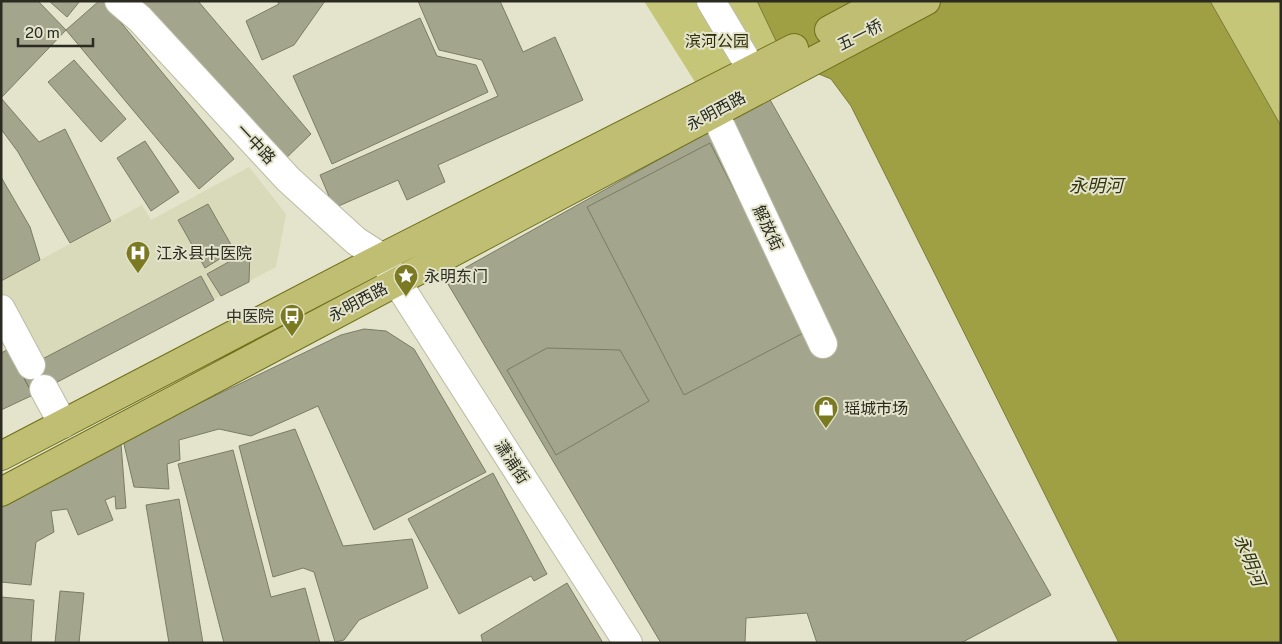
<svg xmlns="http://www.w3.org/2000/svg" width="1282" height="644" viewBox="0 0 1282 644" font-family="'Public Sans','Noto Sans SC',sans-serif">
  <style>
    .built { fill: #d9daba }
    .green { fill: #c5c677 }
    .water { fill: #9f9f43; stroke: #7c7c39 }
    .building { fill: #a4a58d; stroke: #7b7c65 }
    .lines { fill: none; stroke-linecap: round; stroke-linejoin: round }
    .minor-casing { stroke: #bbbca4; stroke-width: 30 }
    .major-casing { stroke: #706f19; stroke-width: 30 }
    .minor { stroke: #fff; stroke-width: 28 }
    .major { stroke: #bfbe72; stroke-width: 28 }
    .labels { text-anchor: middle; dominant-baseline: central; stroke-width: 4; stroke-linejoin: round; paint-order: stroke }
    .street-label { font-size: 16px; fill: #2b2b22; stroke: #e3e4cb }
    .park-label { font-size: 16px; fill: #2e2d05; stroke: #e3e4cb }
    .poi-label { font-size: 16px; fill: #2b2b22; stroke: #e3e4cb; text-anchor: start }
    .water-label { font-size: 18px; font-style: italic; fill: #35350d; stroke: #e3e4cb }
  </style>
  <rect width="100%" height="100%" fill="#e3e4cb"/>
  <!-- built -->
  <path class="built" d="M 249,167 L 286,214 L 276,267 L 44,389 L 1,309 L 1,281 L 142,205 L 151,220 Z"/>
  <!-- green -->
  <path class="green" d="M 644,1 L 760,1 L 786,52 L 702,93 Z
    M 1209,1 L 1281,1 L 1281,128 Z"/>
  <!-- water -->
  <path class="water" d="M 757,1 L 1210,1 L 1281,126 L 1281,643 L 1119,643 L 851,106 L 831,79 L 797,65 L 778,45 Z"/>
  <!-- building -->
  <path class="building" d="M 1,1 L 38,1 L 66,30 L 1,98 L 39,142 L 65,129 L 111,221 L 70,243 L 18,152 L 1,129 Z
    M 49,1 L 80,1 L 67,17 Z
    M 99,1 L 103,1 L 234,159 L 199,189 L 66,30 Z
    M 138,1 L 198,1 L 311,134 L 280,164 Z
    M 277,1 L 325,1 L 294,45 L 262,60 L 246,21 L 279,4 Z
    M 418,1 L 500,1 L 523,52 L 555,37 L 583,100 L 438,165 L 445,182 L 407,200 L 398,180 L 334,208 L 320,175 L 498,96 L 482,60 L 439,50 Z
    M 420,18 L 437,56 L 476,65 L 488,92 L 332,164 L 293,76 Z
    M 74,60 L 126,119 L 101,142 L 48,82 Z
    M 769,98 L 1051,595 L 961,643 L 817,643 L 807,613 L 746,618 L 745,643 L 661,643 L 445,279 Z
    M 145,141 L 179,192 L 151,211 L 117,158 Z
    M 710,143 L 807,331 L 684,395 L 587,207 Z
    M 1,177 L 30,227 L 40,260 L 1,281 Z
    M 208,204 L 234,250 L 205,268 L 178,220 Z
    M 250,250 L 249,282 L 221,296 L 207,274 Z
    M 201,276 L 214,300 L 44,389 L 31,365 Z
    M 364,329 L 386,331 L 414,349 L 486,472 L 374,530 L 318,406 L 251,436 L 219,429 L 179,440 L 180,460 L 167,464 L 169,489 L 134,487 L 123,440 L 341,335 Z
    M 547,348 L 620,350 L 649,401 L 556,455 L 507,370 Z
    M 9,349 L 33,395 L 1,410 L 1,353 Z
    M 31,365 L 44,389 L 33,395 L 20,371 Z
    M 295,429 L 343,546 L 412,539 L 428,588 L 359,620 L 344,640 L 335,642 L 314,572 L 303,568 L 273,577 L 239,446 Z
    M 121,444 L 126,508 L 116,509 L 115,496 L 105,500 L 113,520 L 78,535 L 67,509 L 51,511 L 54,532 L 36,542 L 31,585 L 1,582 L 1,503 Z
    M 233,450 L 271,597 L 305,588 L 320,643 L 224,643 L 178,464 Z
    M 493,473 L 547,574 L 534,581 L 531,576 L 459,614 L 408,519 Z
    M 179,499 L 203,643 L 169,643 L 146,505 Z
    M 567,583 L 603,643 L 483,643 L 481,635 Z
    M 60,591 L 84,593 L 79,643 L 55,643 Z
    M 1,597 L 34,600 L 31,643 L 1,643 Z"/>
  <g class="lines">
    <defs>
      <path id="minor" d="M 119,1 L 140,19 L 288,179 L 356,241 L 381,257 L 628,643
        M 711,1 L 752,70
        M 714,112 L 823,344
        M 1,309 L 31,365
        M 44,389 L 63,424"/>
      <path id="major" d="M 829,30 L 883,1
        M 1,456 L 369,264 L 794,48
        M 1,492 L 926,1"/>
    </defs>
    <!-- minor casing -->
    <use href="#minor" class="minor-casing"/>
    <!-- major casing -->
    <use href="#major" class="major-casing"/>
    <!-- minor -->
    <use href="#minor" class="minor"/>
    <!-- major -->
    <use href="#major" class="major"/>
  </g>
  <!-- icons -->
  <defs>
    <symbol id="hospital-pin" viewBox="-11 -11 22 30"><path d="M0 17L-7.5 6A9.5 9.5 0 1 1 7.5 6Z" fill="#7b7a22" stroke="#e3e4cb"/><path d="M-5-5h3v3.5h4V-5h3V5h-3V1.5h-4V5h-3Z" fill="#fff"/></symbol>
    <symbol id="sight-pin" viewBox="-11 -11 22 30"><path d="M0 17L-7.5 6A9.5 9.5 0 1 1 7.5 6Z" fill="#7b7a22" stroke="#e3e4cb"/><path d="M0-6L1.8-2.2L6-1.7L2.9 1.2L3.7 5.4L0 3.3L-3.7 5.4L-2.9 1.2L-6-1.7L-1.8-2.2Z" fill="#fff"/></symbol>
    <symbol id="bus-pin" viewBox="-11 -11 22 30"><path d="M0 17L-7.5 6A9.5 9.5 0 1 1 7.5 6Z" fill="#7b7a22" stroke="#e3e4cb"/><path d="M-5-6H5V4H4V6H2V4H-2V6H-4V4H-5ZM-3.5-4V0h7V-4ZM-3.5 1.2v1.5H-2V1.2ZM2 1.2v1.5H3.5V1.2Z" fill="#fff"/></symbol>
    <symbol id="shop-pin" viewBox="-11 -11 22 30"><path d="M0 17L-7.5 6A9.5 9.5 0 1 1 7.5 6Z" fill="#7b7a22" stroke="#e3e4cb"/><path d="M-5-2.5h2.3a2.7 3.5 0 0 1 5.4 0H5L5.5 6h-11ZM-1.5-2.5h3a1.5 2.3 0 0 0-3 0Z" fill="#fff"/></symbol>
  </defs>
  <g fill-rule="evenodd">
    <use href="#hospital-pin" x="124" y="239" width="28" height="38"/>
    <use href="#sight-pin" x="392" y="262" width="28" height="38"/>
    <use href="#bus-pin" x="278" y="302" width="28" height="38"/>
    <use href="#shop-pin" x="812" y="394" width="28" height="38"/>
  </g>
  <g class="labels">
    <!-- street labels -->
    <g class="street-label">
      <text transform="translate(860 35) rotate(-27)">五一桥</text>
      <text transform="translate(716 111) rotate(-28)">永明西路</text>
      <text transform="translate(256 144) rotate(47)">一中路</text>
      <text transform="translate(768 228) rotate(65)">解放街</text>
      <text transform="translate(358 302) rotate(-28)">永明西路</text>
      <text transform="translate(512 462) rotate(57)">潇浦街</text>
    </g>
    <!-- park labels -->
    <g class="park-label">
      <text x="717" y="41">滨河公园</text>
    </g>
    <!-- poi labels -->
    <g class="poi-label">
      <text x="156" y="253">江永县中医院</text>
      <text x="424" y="276">永明东门</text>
      <text x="274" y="316" text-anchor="end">中医院</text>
      <text x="844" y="408">瑶城市场</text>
    </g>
    <!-- water labels -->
    <g class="water-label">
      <text x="1096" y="185">永明河</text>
      <text transform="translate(1250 560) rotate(68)">永明河</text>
    </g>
  </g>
  <!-- border -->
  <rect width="1282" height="644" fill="none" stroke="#2b2b22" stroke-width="5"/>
  <!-- scale -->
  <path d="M18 38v8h75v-8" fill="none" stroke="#2b2b22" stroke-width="2.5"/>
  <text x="25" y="38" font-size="15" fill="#2b2b22" stroke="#e3e4cb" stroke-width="4" paint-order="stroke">20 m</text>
</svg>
